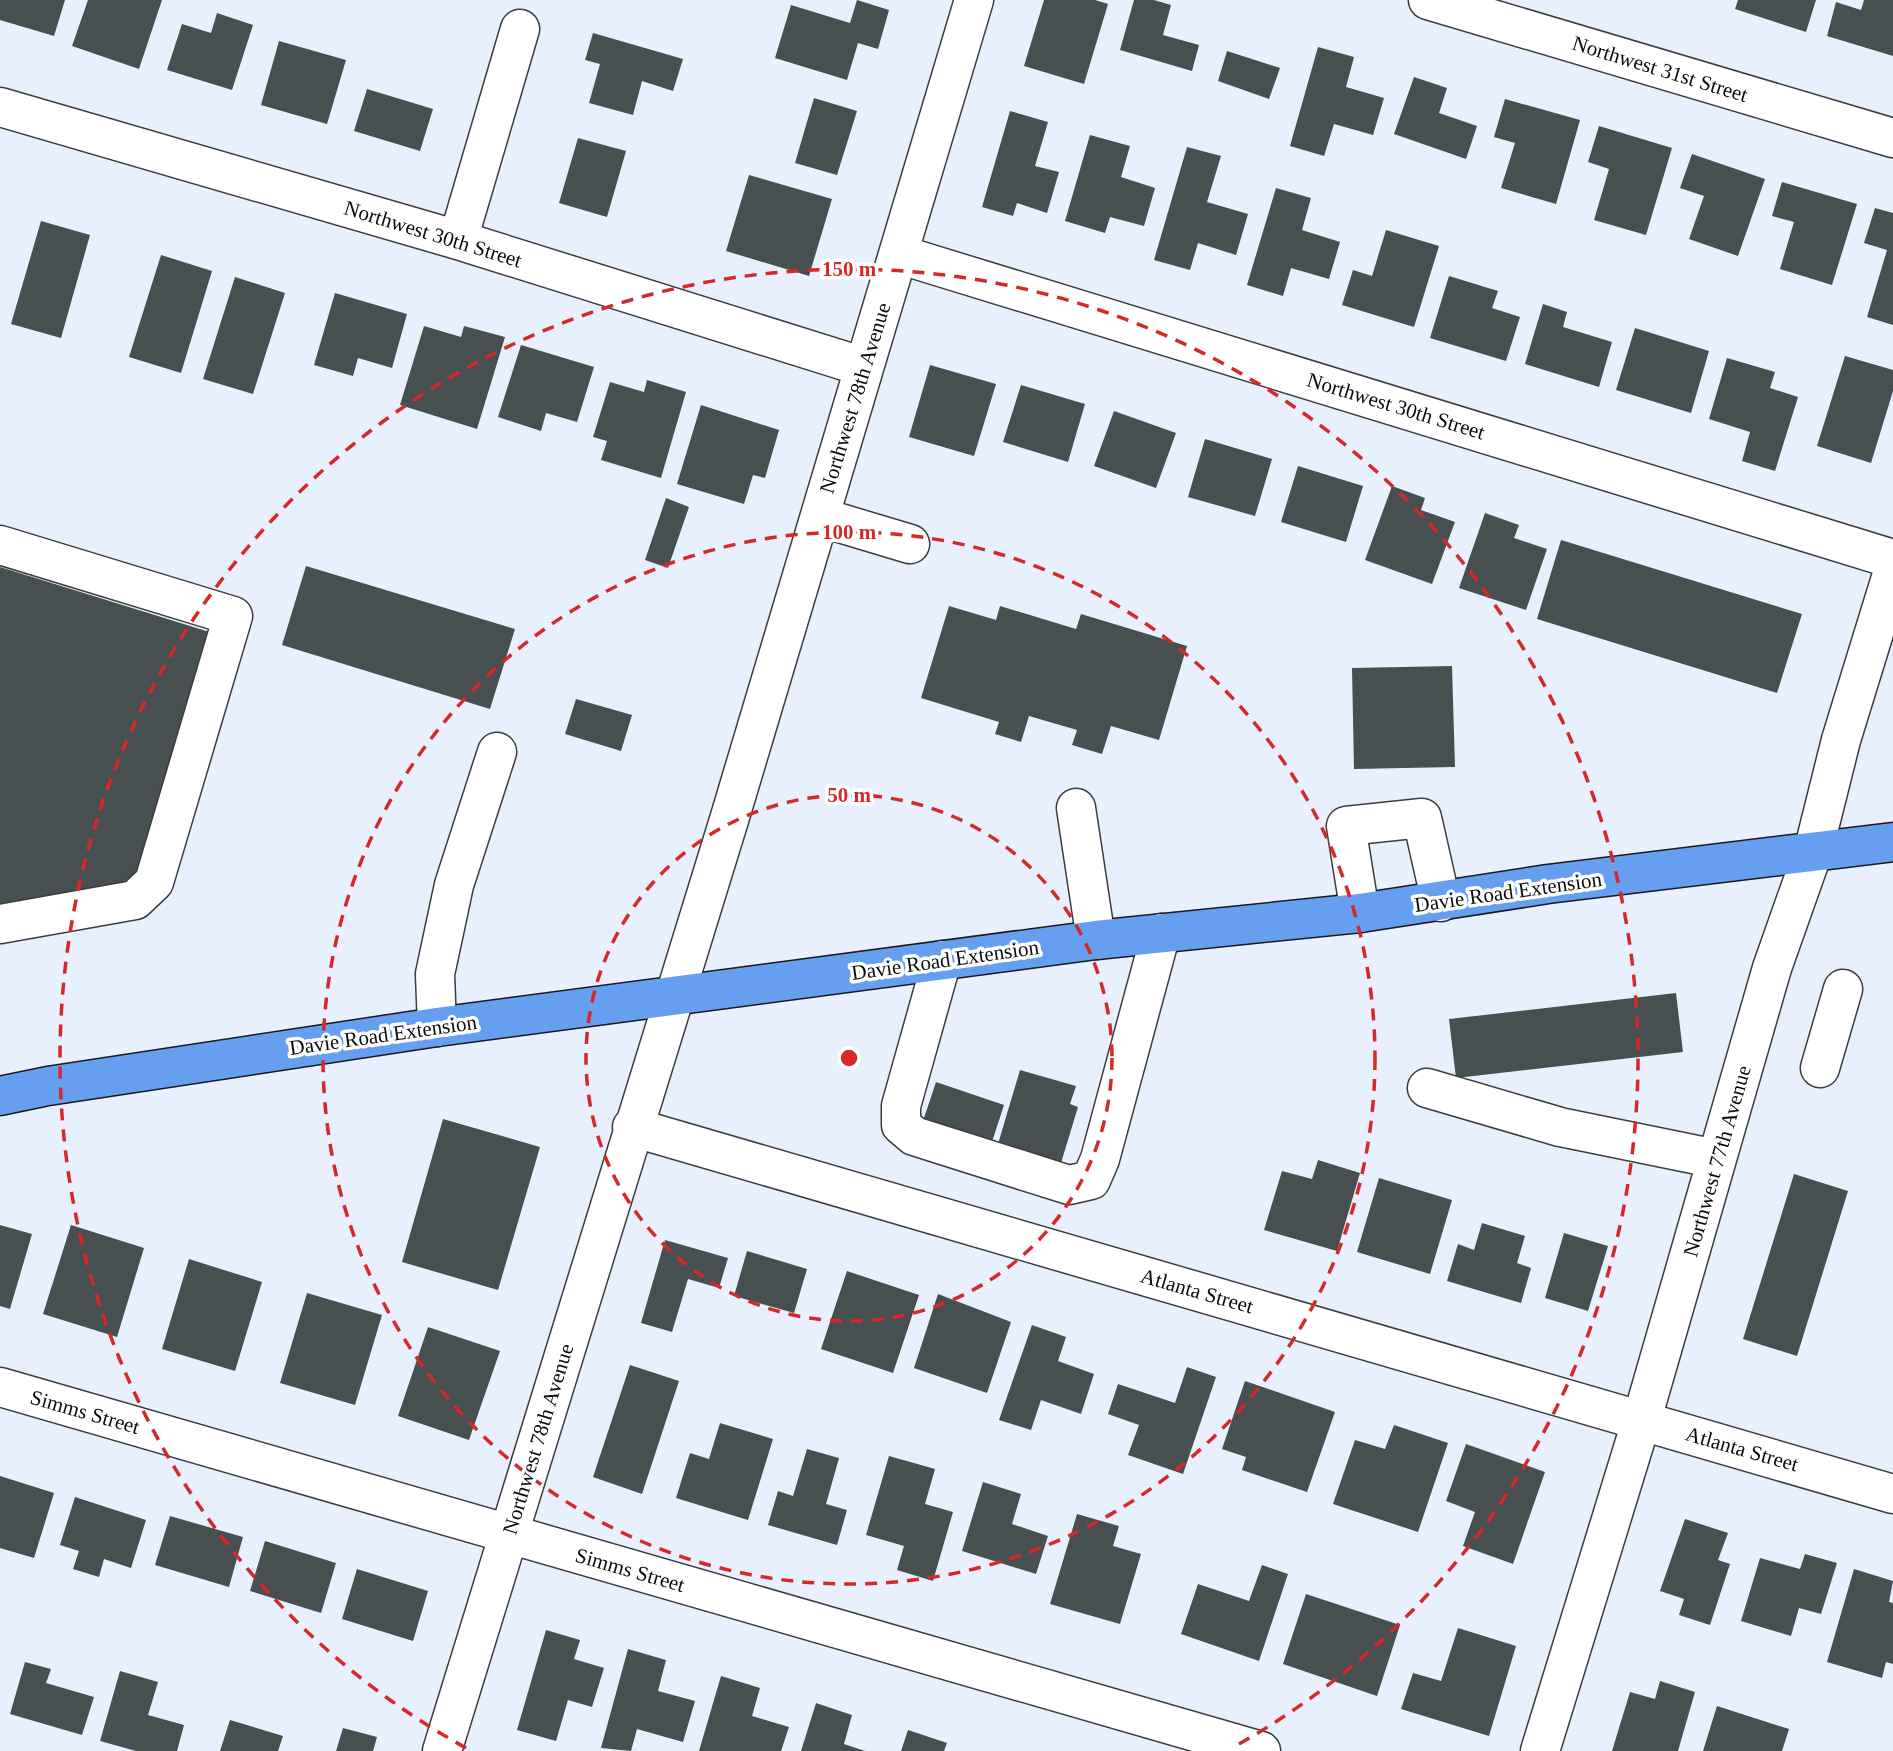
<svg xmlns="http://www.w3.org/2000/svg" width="1893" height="1751" viewBox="0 0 1893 1751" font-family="Georgia,serif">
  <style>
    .building { fill: #474f51 }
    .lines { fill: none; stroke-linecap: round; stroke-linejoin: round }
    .minor-casing { stroke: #3d3d3d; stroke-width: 41 }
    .major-casing { stroke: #1b1b1b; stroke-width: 41 }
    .minor { stroke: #fff; stroke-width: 38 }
    .major { stroke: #669ef0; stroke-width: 38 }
    .ring { fill: none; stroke: #d62828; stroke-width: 3.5; stroke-dasharray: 12 9 }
    .labels { text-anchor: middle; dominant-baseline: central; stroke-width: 7; stroke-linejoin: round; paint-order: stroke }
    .street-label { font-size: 21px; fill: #0a0a0a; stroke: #fff }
    .centre { fill: #d62828; stroke: #fff; stroke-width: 3.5 }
    .ring-label { font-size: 21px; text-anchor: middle; font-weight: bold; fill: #d62828; stroke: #fff; stroke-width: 7; stroke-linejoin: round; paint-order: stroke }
  </style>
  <rect width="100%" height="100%" fill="#e8f0fe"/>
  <!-- building -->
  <path class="building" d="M 0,0 L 65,0 L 54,36 L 0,20 Z
    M 88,0 L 162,0 L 139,69 L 72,46 Z
    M 857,0 L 889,10 L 878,49 L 858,43 L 847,80 L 775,58 L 791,5 L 850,23 Z
    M 1044,0 L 1095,0 L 1108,4 L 1084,84 L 1024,66 Z
    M 1134,0 L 1154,0 L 1171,5 L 1163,35 L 1199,45 L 1192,71 L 1120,50 Z
    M 1738,0 L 1816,0 L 1806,32 L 1735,9 Z
    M 1864,0 L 1893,0 L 1893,56 L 1827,36 L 1836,2 L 1861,10 Z
    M 217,13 L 253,25 L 232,90 L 167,70 L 182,24 L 211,33 Z
    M 593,33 L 683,59 L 673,91 L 642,81 L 633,115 L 589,103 L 600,64 L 585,60 Z
    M 279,41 L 346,60 L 327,124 L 261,105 Z
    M 1318,47 L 1354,57 L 1346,87 L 1384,98 L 1373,135 L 1334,124 L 1324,156 L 1290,146 Z
    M 1227,51 L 1280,68 L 1269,99 L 1218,81 Z
    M 1414,77 L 1447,88 L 1439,113 L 1477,126 L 1466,159 L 1394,134 Z
    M 367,89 L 433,109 L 420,151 L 354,131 Z
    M 814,98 L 857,111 L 837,175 L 795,163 Z
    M 1505,99 L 1580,120 L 1556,204 L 1501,188 L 1515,143 L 1494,137 Z
    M 1010,111 L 1048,122 L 1035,166 L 1059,172 L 1047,213 L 1017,203 L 1013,216 L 982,207 Z
    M 1599,126 L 1672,148 L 1646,235 L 1594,220 L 1609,169 L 1588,162 Z
    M 1090,135 L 1130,146 L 1121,177 L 1155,188 L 1144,226 L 1110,217 L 1105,233 L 1065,221 Z
    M 578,138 L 626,151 L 607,217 L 559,203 Z
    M 1187,147 L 1221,156 L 1207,202 L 1248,214 L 1236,255 L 1198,243 L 1190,270 L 1154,260 Z
    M 1692,154 L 1765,179 L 1738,256 L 1689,239 L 1704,196 L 1680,188 Z
    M 749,175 L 832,199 L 809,276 L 726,251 Z
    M 1782,182 L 1857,204 L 1832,285 L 1780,269 L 1794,222 L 1772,216 Z
    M 1276,188 L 1311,198 L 1302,230 L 1340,242 L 1329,279 L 1291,268 L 1283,296 L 1247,285 Z
    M 1875,208 L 1893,213 L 1893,325 L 1867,317 L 1887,250 L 1864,243 Z
    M 41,221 L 90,235 L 61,338 L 11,324 Z
    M 1386,230 L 1439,246 L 1414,327 L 1342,305 L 1353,270 L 1372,276 Z
    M 161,255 L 212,271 L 181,373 L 129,357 Z
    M 1449,276 L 1498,291 L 1492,308 L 1520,317 L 1506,361 L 1430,338 Z
    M 235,277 L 285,293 L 253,394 L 203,379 Z
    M 335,293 L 407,314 L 392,368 L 358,358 L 353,376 L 314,365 Z
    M 1543,304 L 1567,312 L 1563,327 L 1612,342 L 1599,387 L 1525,364 Z
    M 424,326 L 461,337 L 464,326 L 505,337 L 477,429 L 400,405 Z
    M 1635,328 L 1709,351 L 1691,413 L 1616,390 Z
    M 521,345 L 594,367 L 577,422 L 546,413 L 541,431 L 498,417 Z
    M 1845,356 L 1893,370 L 1893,391 L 1871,463 L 1817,446 Z
    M 1727,358 L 1775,372 L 1770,388 L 1798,397 L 1775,471 L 1742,461 L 1750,432 L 1709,419 Z
    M 930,365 L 996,384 L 974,456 L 909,437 Z
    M 647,380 L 686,392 L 661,478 L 601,460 L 607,441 L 593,437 L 610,382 L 644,392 Z
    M 1021,385 L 1085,404 L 1068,462 L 1003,442 Z
    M 701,405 L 779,430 L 765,478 L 753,475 L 744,504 L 677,484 Z
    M 1114,411 L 1176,433 L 1156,488 L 1094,466 Z
    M 1205,439 L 1272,459 L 1255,516 L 1188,497 Z
    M 1298,466 L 1363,486 L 1346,542 L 1281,522 Z
    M 1392,486 L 1425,498 L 1421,510 L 1455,522 L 1432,584 L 1365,560 Z
    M 666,498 L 689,507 L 668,568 L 645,560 Z
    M 1485,513 L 1519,525 L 1514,538 L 1547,549 L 1526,610 L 1459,588 Z
    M 1561,540 L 1802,614 L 1777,693 L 1537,619 Z
    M 306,566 L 515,629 L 490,709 L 282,645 Z
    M 0,567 L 216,634 L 140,885 L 0,907 Z
    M 949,606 L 996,620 L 1000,606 L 1076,629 L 1081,614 L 1187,646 L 1159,740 L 1111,726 L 1102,754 L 1072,745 L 1077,730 L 1029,716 L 1021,742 L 995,734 L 999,722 L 921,698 Z
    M 1452,666 L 1455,767 L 1354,769 L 1352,668 Z
    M 576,699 L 632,715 L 621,751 L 565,734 Z
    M 1676,993 L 1683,1052 L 1456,1078 L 1449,1019 Z
    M 1020,1070 L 1076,1086 L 1070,1104 L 1078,1107 L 1061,1163 L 998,1144 Z
    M 936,1082 L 1004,1105 L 990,1148 L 922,1124 Z
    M 443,1119 L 540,1147 L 498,1290 L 402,1262 Z
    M 1318,1160 L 1360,1173 L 1337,1251 L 1264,1230 L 1282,1171 L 1312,1179 Z
    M 1794,1174 L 1848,1191 L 1797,1356 L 1743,1339 Z
    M 1379,1178 L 1452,1200 L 1430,1274 L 1357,1252 Z
    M 1482,1223 L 1525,1236 L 1517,1263 L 1531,1268 L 1521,1303 L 1447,1281 L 1458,1244 L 1474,1250 Z
    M 0,1225 L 32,1234 L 10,1309 L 0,1306 Z
    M 71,1225 L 144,1248 L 117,1337 L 43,1314 Z
    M 1564,1233 L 1608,1246 L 1588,1311 L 1545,1298 Z
    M 665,1240 L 728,1258 L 719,1288 L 688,1279 L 672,1332 L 641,1323 Z
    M 747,1251 L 807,1269 L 794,1313 L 734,1296 Z
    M 189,1259 L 262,1282 L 235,1371 L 162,1349 Z
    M 847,1271 L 919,1295 L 893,1373 L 821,1349 Z
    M 307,1293 L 382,1315 L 355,1405 L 280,1383 Z
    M 938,1294 L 1011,1322 L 987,1393 L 914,1368 Z
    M 1032,1325 L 1066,1337 L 1058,1361 L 1094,1374 L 1081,1414 L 1041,1400 L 1031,1430 L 999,1420 Z
    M 428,1327 L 500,1351 L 469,1440 L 398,1416 Z
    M 630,1365 L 679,1381 L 642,1494 L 593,1477 Z
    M 1187,1367 L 1216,1377 L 1183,1474 L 1128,1455 L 1139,1425 L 1108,1414 L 1118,1384 L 1175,1403 Z
    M 1245,1381 L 1335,1412 L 1307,1492 L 1242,1470 L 1246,1457 L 1222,1449 Z
    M 720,1423 L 773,1439 L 748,1520 L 676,1498 L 690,1453 L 709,1459 Z
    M 1394,1425 L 1448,1443 L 1418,1532 L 1333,1504 L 1355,1440 L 1385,1449 Z
    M 1466,1444 L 1545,1472 L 1513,1564 L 1463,1546 L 1475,1512 L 1446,1501 Z
    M 807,1449 L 839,1458 L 826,1504 L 847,1510 L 837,1545 L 768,1525 L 778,1491 L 793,1496 Z
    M 889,1456 L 935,1469 L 925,1504 L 953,1512 L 933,1581 L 897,1570 L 904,1546 L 866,1535 Z
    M 0,1476 L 54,1493 L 34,1558 L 0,1548 Z
    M 983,1482 L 1021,1494 L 1012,1524 L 1048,1536 L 1036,1574 L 962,1551 Z
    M 75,1497 L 146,1520 L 131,1568 L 104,1559 L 99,1577 L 73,1569 L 79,1551 L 60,1545 Z
    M 1077,1514 L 1119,1526 L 1113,1546 L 1141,1554 L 1120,1624 L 1050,1604 Z
    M 170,1516 L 243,1537 L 229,1587 L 155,1565 Z
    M 1685,1519 L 1728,1533 L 1718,1560 L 1730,1564 L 1710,1625 L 1679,1615 L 1684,1599 L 1660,1591 Z
    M 265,1541 L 336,1563 L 321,1613 L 250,1591 Z
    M 1805,1554 L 1837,1563 L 1821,1614 L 1799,1608 L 1791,1636 L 1741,1621 L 1760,1558 L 1800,1569 Z
    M 1262,1565 L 1288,1574 L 1259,1661 L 1181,1634 L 1198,1584 L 1249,1601 Z
    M 357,1569 L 428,1591 L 413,1641 L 342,1619 Z
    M 1854,1569 L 1893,1581 L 1889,1602 L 1893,1603 L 1893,1664 L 1886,1662 L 1882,1678 L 1827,1662 Z
    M 1306,1594 L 1400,1625 L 1377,1696 L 1283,1664 Z
    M 1458,1628 L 1516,1646 L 1489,1736 L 1401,1709 L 1413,1673 L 1441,1681 Z
    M 546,1630 L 580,1640 L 574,1659 L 604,1668 L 592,1707 L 568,1700 L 556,1741 L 517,1730 Z
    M 628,1649 L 666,1660 L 658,1691 L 695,1701 L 683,1742 L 637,1729 L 631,1751 L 601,1748 Z
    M 25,1662 L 51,1669 L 46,1683 L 94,1697 L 82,1735 L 10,1714 Z
    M 120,1671 L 158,1682 L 148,1715 L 184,1725 L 177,1751 L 136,1751 L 100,1741 Z
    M 721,1676 L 760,1688 L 752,1716 L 789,1727 L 781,1751 L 699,1751 Z
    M 1660,1681 L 1695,1692 L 1678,1751 L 1612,1751 L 1630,1692 L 1655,1699 Z
    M 816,1703 L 852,1715 L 844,1744 L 865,1751 L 801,1751 Z
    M 1717,1706 L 1789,1729 L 1782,1751 L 1703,1751 Z
    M 230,1720 L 283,1736 L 278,1751 L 220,1751 Z
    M 343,1728 L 377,1737 L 373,1751 L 336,1751 Z
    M 908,1730 L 947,1743 L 944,1751 L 901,1751 Z"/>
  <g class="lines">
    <defs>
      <path id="minor" d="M 1428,0 L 1893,138
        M 0,107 L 458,240 L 864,367
        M 458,240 L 520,29
        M 898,254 L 1893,559
        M 820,517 L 910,544
        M 0,545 L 233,616 L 154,882 L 135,900 L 0,924
        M 1076,808 L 1096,940
        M 1360,913 L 1346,826 L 1422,818 L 1441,902
        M 942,960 L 901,1106 L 901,1125 L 914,1136 L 1069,1185 L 1091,1180 L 1100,1159 L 1161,933
        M 437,1027 L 435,974 L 454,885 L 497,752
        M 1820,1068 L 1843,989
        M 1427,1088 L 1560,1127 L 1717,1159
        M 632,1127 L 1893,1494
        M 0,1387 L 1261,1751
        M 442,1751 L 729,820 L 974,0
        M 1540,1751 L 1642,1419 L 1772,968 L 1813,852 L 1841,740 L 1893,571"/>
      <path id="major" d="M 0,1096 L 48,1086 L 437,1027 L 1096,940 L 1360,913 L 1548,884 L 1893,842"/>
    </defs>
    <!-- minor casing -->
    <use href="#minor" class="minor-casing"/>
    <!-- major casing -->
    <use href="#major" class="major-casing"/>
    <!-- minor -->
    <use href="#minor" class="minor"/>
    <!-- major -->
    <use href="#major" class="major"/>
  </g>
  <!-- distance rings -->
  <g class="ring">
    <circle cx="849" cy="1058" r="263"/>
    <circle cx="849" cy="1058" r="526"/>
    <path d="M466 1748A789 789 0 1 1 1232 1748"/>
  </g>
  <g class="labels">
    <!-- street labels -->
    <g class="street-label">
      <text transform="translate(1660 69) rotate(17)">Northwest 31st Street</text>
      <text transform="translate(433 234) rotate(17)">Northwest 30th Street</text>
      <text transform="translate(855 398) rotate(-73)">Northwest 78th Avenue</text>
      <text transform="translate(1396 406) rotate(17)">Northwest 30th Street</text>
      <text transform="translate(1508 892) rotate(-8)">Davie Road Extension</text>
      <text transform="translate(945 960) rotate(-8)">Davie Road Extension</text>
      <text transform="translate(383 1035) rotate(-8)">Davie Road Extension</text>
      <text transform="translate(1717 1161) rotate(-74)">Northwest 77th Avenue</text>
      <text transform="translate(1197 1291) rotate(16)">Atlanta Street</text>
      <text transform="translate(85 1412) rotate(16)">Simms Street</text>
      <text transform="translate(538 1439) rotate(-73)">Northwest 78th Avenue</text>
      <text transform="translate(1742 1449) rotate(16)">Atlanta Street</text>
      <text transform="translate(630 1570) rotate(16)">Simms Street</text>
    </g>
  </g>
  <circle cx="849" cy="1058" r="10" class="centre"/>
  <g class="ring-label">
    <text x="849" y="276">150 m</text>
    <text x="849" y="539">100 m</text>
    <text x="849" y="802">50 m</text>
  </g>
</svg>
